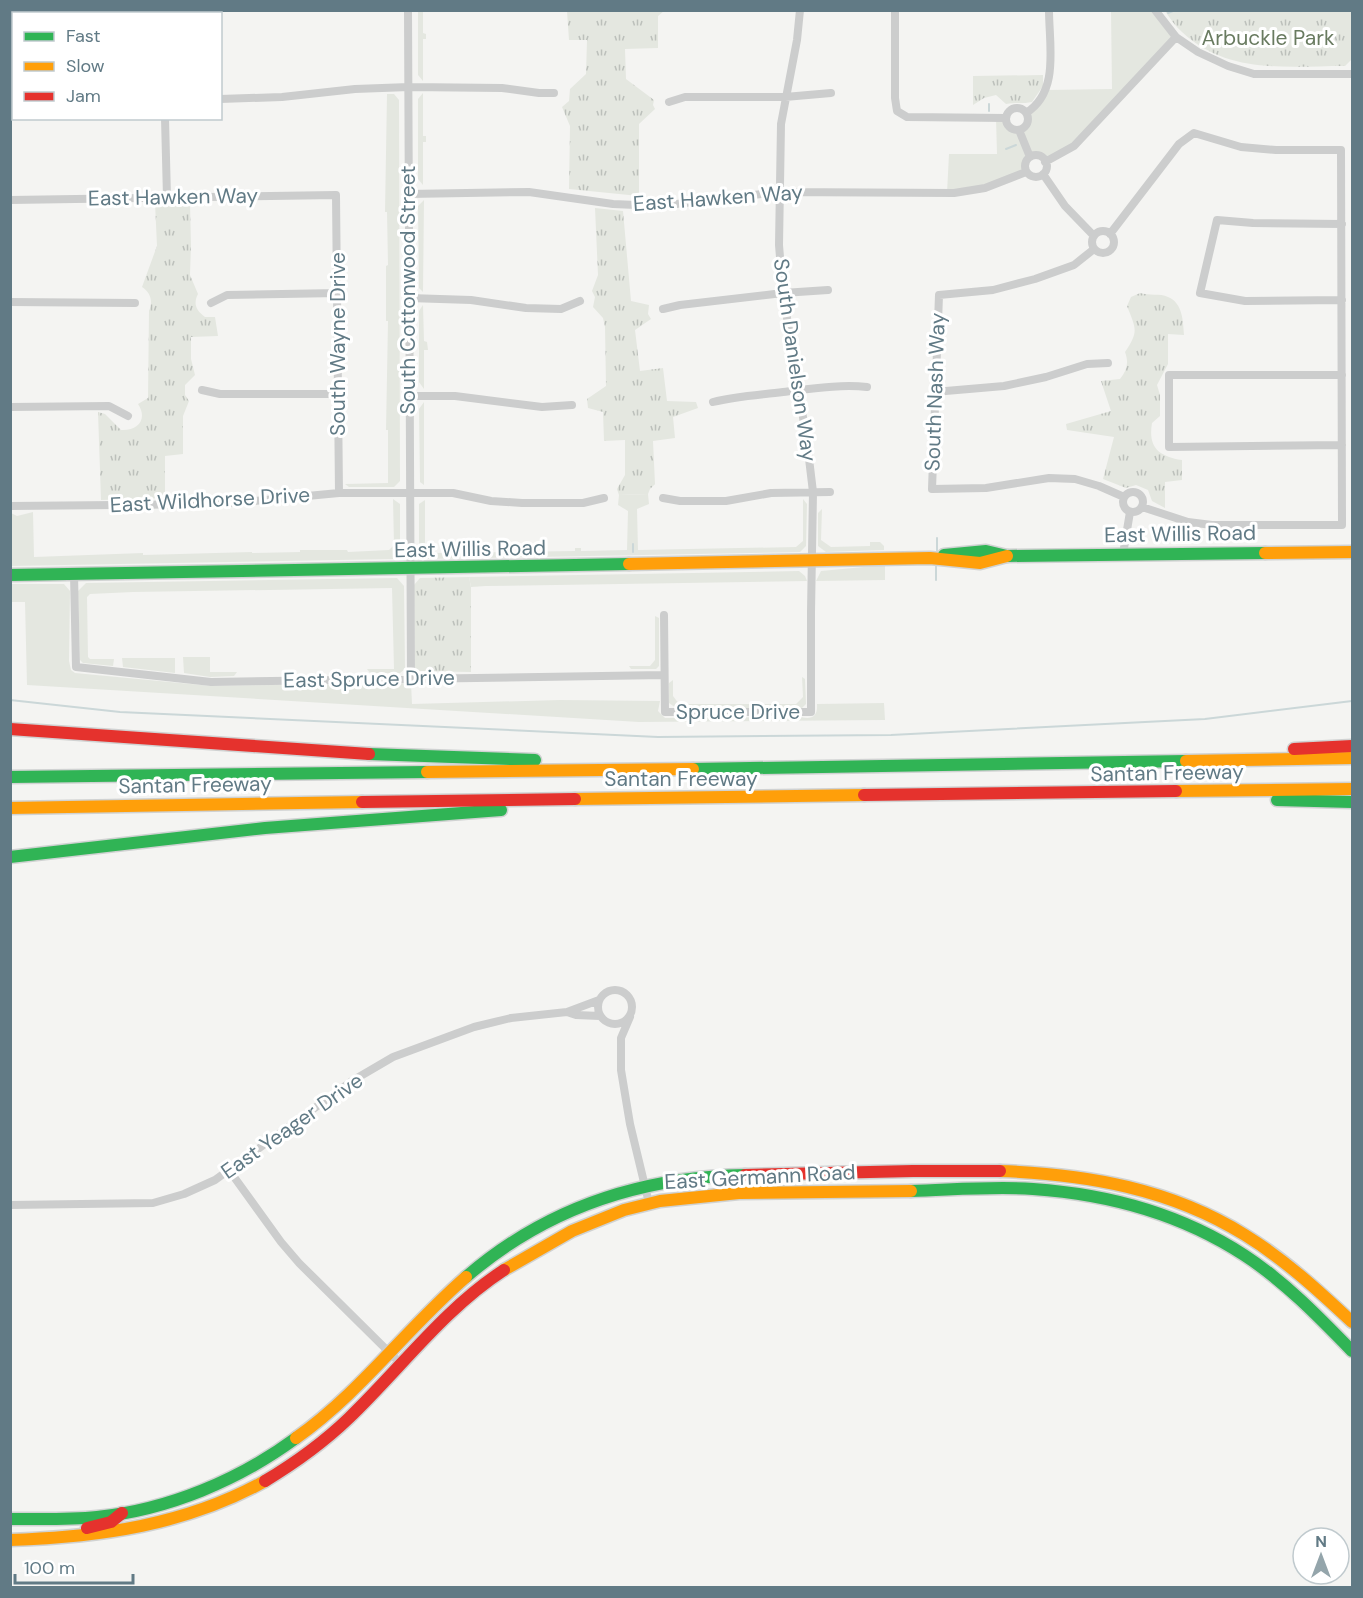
<svg xmlns="http://www.w3.org/2000/svg" width="1363" height="1598" viewBox="0 0 1363 1598" font-family="'DM Sans',sans-serif">
  <style>
    .grass { fill: #e4e7e0 }
    .park { fill: url(#park-tufts) }
    .lines { fill: none; stroke-linecap: round; stroke-linejoin: round }
    .stream { stroke: #cbd7d8; stroke-width: 2 }
    .fast-casing { stroke: #d0d2d2; stroke-width: 15 }
    .slow-casing { stroke: #d0d2d2; stroke-width: 15 }
    .jam-casing { stroke: #d0d2d2; stroke-width: 15 }
    .street { stroke: #cccdcd; stroke-width: 8 }
    .fast { stroke: #30b455; stroke-width: 12 }
    .slow { stroke: #ff9f0a; stroke-width: 12 }
    .jam { stroke: #e5322d; stroke-width: 12 }
    .labels { text-anchor: middle; dominant-baseline: central; stroke-width: 6; stroke-linejoin: round; paint-order: stroke }
    .park-label { font-size: 21px; fill: #697b60; stroke: #fff }
    .street-label { font-size: 21px; fill: #617a85; stroke: #fff }
  </style>
  <defs>
    <pattern id="park-tufts" width="24" height="20" patternUnits="userSpaceOnUse" patternTransform="scale(1.5)"><rect width="24" height="20" fill="#e4e7e0"/><path d="M3 7l-1-3M5 7V3M7 7l1-3M15 17l-1-3M17 17v-4M19 17l1-3" fill="none" stroke="#bcc0bb"/></pattern>
  </defs>
  <rect width="100%" height="100%" fill="#f4f4f2"/>
  <!-- grass -->
  <path class="grass" d="M 418,11 L 423,11 L 423,33 L 426,34 L 426,39 L 423,39 L 423,81 L 418,75 Z
    M 1111,11 L 1155,11 L 1176,37 L 1074,146 L 1044,159 C 1035,153 1025,158 1025,169 L 1017,177 L 947,193 L 949,154 L 997,154 L 996,118 L 1006,121 L 1010,127 L 1016,130 L 1025,126 L 1027,116 L 1046,90 L 1112,89 Z
    M 423,93 L 423,136 L 426,136 L 426,142 L 423,142 L 423,185 L 418,179 L 418,99 Z
    M 387,94 L 394,94 L 399,100 L 400,481 L 394,487 L 349,487 L 345,484 L 388,483 L 388,430 L 386,430 L 388,321 L 386,321 L 386,266 L 388,265 L 387,212 L 385,212 Z
    M 424,200 L 423,292 L 419,288 L 418,206 Z
    M 423,305 L 424,341 L 427,342 L 428,350 L 424,350 L 424,389 L 419,382 L 419,311 Z
    M 424,402 L 424,485 L 420,482 L 419,409 Z
    M 648,494 L 649,504 L 637,509 L 638,550 L 796,547 L 803,541 L 803,499 L 807,504 L 806,546 L 800,552 L 427,559 L 419,552 L 419,504 L 425,500 L 425,547 L 431,553 L 575,551 L 575,548 L 581,548 L 581,551 L 627,550 L 628,511 L 618,505 L 619,495 Z
    M 393,499 L 400,504 L 400,554 L 394,559 L 11,566 L 11,513 L 17,516 L 33,512 L 34,557 L 143,553 L 143,555 L 252,552 L 252,553 L 300,552 L 300,550 L 347,550 L 348,552 L 389,550 L 394,545 Z
    M 822,509 L 821,540 L 831,547 L 870,546 L 870,542 L 880,542 L 884,546 L 884,550 L 826,552 L 818,546 L 818,513 Z
    M 885,565 L 885,580 L 816,581 L 821,571 Z
    M 799,571 L 805,576 L 807,581 L 486,586 L 471,587 L 469,577 Z
    M 397,578 L 404,586 L 405,669 L 400,673 L 370,673 L 367,669 L 394,669 L 392,588 L 133,592 L 90,594 L 87,597 L 88,657 L 90,659 L 114,659 L 113,666 L 83,663 L 80,660 L 78,591 L 86,583 Z
    M 10,584 L 64,584 L 70,591 L 69,661 L 71,670 L 75,673 L 212,686 L 411,683 L 412,704 L 560,700 L 660,701 L 658,711 L 665,718 L 671,718 L 801,717 C 812,720 818,716 817,704 L 884,703 L 885,720 L 639,722 L 27,685 L 25,602 L 11,602 Z
    M 655,616 L 659,618 L 659,666 L 656,669 L 631,669 L 629,666 L 650,666 L 655,660 Z
    M 183,657 L 210,657 L 210,672 L 237,672 L 234,676 L 210,677 L 184,673 Z
    M 122,658 L 175,658 L 175,673 L 123,667 Z
    M 802,677 L 805,679 L 806,704 L 802,708 L 676,708 L 669,703 L 669,683 L 673,680 L 673,696 L 679,704 L 796,704 L 803,697 Z"/>
  <!-- park -->
  <path class="park" d="M 567,11 L 664,11 L 658,16 L 658,48 L 625,49 L 626,79 L 654,100 L 653,105 L 655,109 L 639,124 L 639,196 L 569,189 L 570,126 L 562,107 L 569,101 L 570,89 L 586,74 L 587,40 L 569,40 Z
    M 1165,11 L 1352,11 L 1352,59 L 1345,66 C 1287,66 1228,75 1182,32 C 1175,26 1170,18 1165,11 Z
    M 1043,75 L 1043,86 L 1032,102 C 1023,104 1016,102 1006,104 L 996,95 L 984,98 L 973,105 L 973,76 Z
    M 155,203 L 190,203 L 191,245 L 190,275 L 198,294 C 193,304 196,310 205,317 L 215,317 L 218,336 L 191,337 L 191,359 L 195,375 L 185,385 L 185,395 L 189,401 L 183,416 L 183,454 L 165,456 L 165,498 L 101,500 L 98,412 L 105,414 L 121,430 C 138,431 148,419 138,404 L 148,398 L 149,311 C 153,301 151,293 142,287 L 157,246 Z
    M 595,208 L 623,211 L 631,301 L 649,305 L 648,314 L 651,319 L 635,330 L 640,371 L 663,368 L 667,401 L 696,402 L 698,408 L 673,417 L 675,438 L 653,441 L 655,484 L 650,489 L 648,494 L 619,495 L 617,489 L 625,475 L 625,440 L 604,441 L 603,412 L 588,408 L 587,399 L 606,386 L 605,327 L 603,318 L 593,307 L 595,297 L 592,291 L 598,275 Z
    M 1140,293 C 1149,296 1160,293 1168,297 C 1183,303 1183,322 1184,335 L 1168,334 L 1168,364 L 1157,385 L 1160,395 L 1160,416 L 1152,423 C 1148,447 1158,456 1182,460 L 1182,480 L 1165,482 L 1165,508 L 1152,501 L 1148,490 L 1136,485 L 1126,488 L 1103,479 L 1114,437 L 1067,430 L 1066,424 L 1111,411 L 1101,381 L 1120,379 C 1127,370 1129,363 1125,352 C 1139,331 1136,329 1127,306 L 1131,297 Z
    M 469,577 L 471,587 L 471,672 L 418,671 L 415,668 L 414,585 L 420,578 Z"/>
  <g class="lines">
    <!-- stream -->
    <path class="stream" d="M 1168,13 L 1173,11
      M 989,104 L 989,111
      M 1006,149 L 1016,145
      M 937,538 L 937,551
      M 633,544 L 633,552
      M 936,566 L 936,580
      M 10,700 L 120,712 L 658,737 L 891,735 L 1125,723 L 1205,719 L 1352,701"/>
    <defs>
      <path id="fast" d="M 944,555 L 986,551 L 1007,556 L 1265,553
        M 10,575 L 629,564
        M 369,754 L 535,760
        M 693,769 L 1186,761
        M 10,777 L 427,772
        M 1277,800 L 1352,802
        M 10,857 L 265,828 L 501,810
        M 911,1191 C 951,1190 993,1186 1033,1189 C 1107,1194 1181,1214 1244,1255 C 1284,1281 1318,1316 1352,1351
        M 466,1277 C 546,1208 641,1177 745,1175
        M 10,1519 C 39,1519 68,1520 97,1517 C 168,1510 239,1480 296,1438"/>
      <path id="slow" d="M 1265,553 L 1352,552
        M 629,564 L 930,558 L 980,563 L 1007,556
        M 1186,761 L 1352,758
        M 427,772 L 693,769
        M 1176,791 L 1352,789
        M 575,799 L 864,795
        M 10,808 L 362,802
        M 1000,1171 C 1087,1174 1171,1189 1245,1235 C 1284,1259 1319,1291 1352,1322
        M 504,1270 L 572,1231 L 624,1210 L 660,1201 L 739,1193 L 911,1191
        M 296,1438 C 360,1393 407,1328 466,1277
        M 10,1540 C 100,1537 186,1525 265,1481"/>
      <path id="jam" d="M 10,729 L 369,754
        M 1294,749 L 1352,746
        M 864,795 L 1176,791
        M 362,802 L 575,799
        M 745,1175 L 913,1171 L 1000,1171
        M 265,1481 C 295,1463 324,1442 349,1418 C 401,1368 444,1309 504,1270
        M 87,1528 L 111,1522 L 122,1513"/>
    </defs>
    <!-- fast casing -->
    <use href="#fast" class="fast-casing"/>
    <!-- slow casing -->
    <use href="#slow" class="slow-casing"/>
    <!-- jam casing -->
    <use href="#jam" class="jam-casing"/>
    <!-- street -->
    <path class="street" d="M 12,10 L 14,84
      M 408,10 L 411,678
      M 895,10 L 895,98 L 897,111 L 907,117 L 1006,118
      M 1155,10 L 1176,37 L 1198,52 L 1228,66 L 1254,74 L 1352,74
      M 220,99 L 282,97 L 355,89 L 409,87 L 502,88 L 539,93 L 554,93
      M 10,101 L 14,101
      M 669,102 L 685,97 L 785,97 L 831,93
      M1006 119a11 11 0 1 1 22 0a11 11 0 1 1-22 0Z
      M 1026,113 C 1060,92 1049,45 1049,10
      M 165,118 L 167,198
      M 1019,130 L 1030,157
      M1025 166a11 11 0 1 1 22 0a11 11 0 1 1-22 0Z
      M 1045,162 L 1074,146 L 1176,37
      M 1043,174 L 1065,206 L 1094,236
      M 408,194 L 529,192 L 613,204 L 659,206 L 779,192 L 954,193 L 985,188 L 1026,172
      M 10,200 L 336,195 L 339,493
      M 1342,224 L 1253,223 L 1217,220 L 1200,293 L 1245,301 L 1342,300
      M1092 242a11 11 0 1 1 22 0a11 11 0 1 1-22 0Z
      M 1110,234 L 1179,144 L 1194,133 L 1241,147 L 1276,150 L 1341,150 L 1342,525 L 1212,525 L 1188,522 L 1142,507
      M 1094,249 L 1074,265 L 1035,279 L 993,290 L 939,295 L 932,489 L 986,488 L 1049,478 L 1075,479 L 1099,486 L 1124,497
      M 409,298 L 471,300 L 526,308 L 561,309 L 580,301
      M 10,302 L 135,303
      M 211,303 L 227,295 L 338,293
      M 663,309 L 680,305 L 783,293 L 828,290
      M 1342,375 L 1169,375 L 1169,447 L 1342,445
      M 202,390 L 220,394 L 338,394
      M 934,392 L 1004,386 L 1046,377 L 1087,364 L 1108,363
      M 408,396 L 455,396 L 542,407 L 572,405
      M 713,402 C 736,396 759,395 783,392 C 810,389 840,384 867,387
      M 10,407 L 109,406 L 128,416
      M1123 502a10 10 0 1 1 20 0a10 10 0 1 1-20 0Z
      M 663,498 L 680,501 L 726,501 L 771,493 L 830,492
      M 10,506 L 221,504 L 339,493 L 453,493 L 491,501 L 522,503 L 583,503 L 604,498
      M 1123,554 L 1130,512
      M 74,574 L 76,667 L 211,682 L 664,675
      M 664,615 L 665,712 L 811,712 L 811,612 L 813,492 L 807,442 L 783,293 L 779,245 L 781,124 L 797,40 L 800,10
      M598 1007a17 17 0 1 1 34 0a17 17 0 1 1-34 0Z
      M 567,1012 L 576,1015 L 600,1016
      M 630,1017 L 621,1038 L 621,1070 L 630,1124 L 649,1203
      M 229,1170 L 281,1242 L 299,1263 L 401,1364
      M 10,1205 L 153,1203 L 184,1194 L 215,1180 L 352,1081 L 393,1057 L 474,1027 L 511,1018 L 567,1012 L 599,1000"/>
    <!-- fast -->
    <use href="#fast" class="fast"/>
    <!-- slow -->
    <use href="#slow" class="slow"/>
    <!-- jam -->
    <use href="#jam" class="jam"/>
  </g>
  <g class="labels">
    <!-- park labels -->
    <g class="park-label">
      <text x="1268" y="38">Arbuckle Park</text>
    </g>
    <!-- street labels -->
    <g class="street-label">
      <text transform="translate(173 197) rotate(-1)">East Hawken Way</text>
      <text transform="translate(718 198) rotate(-4)">East Hawken Way</text>
      <text transform="translate(408 290) rotate(-90)">South Cottonwood Street</text>
      <text transform="translate(338 344) rotate(-90)">South Wayne Drive</text>
      <text transform="translate(795 360) rotate(82)">South Danielson Way</text>
      <text transform="translate(935 392) rotate(-88)">South Nash Way</text>
      <text transform="translate(210 500) rotate(-3)">East Wildhorse Drive</text>
      <text transform="translate(1180 534) rotate(-1)">East Willis Road</text>
      <text transform="translate(470 549) rotate(-1)">East Willis Road</text>
      <text transform="translate(369 679) rotate(-1)">East Spruce Drive</text>
      <text x="738" y="712">Spruce Drive</text>
      <text transform="translate(1167 773) rotate(-1)">Santan Freeway</text>
      <text x="681" y="779">Santan Freeway</text>
      <text transform="translate(195 785) rotate(-1)">Santan Freeway</text>
      <text transform="translate(292 1126) rotate(-35)">East Yeager Drive</text>
      <text transform="translate(760 1177) rotate(-3)">East Germann Road</text>
    </g>
  </g>
  <!-- border -->
  <rect width="1363" height="1598" fill="none" stroke="#617a85" stroke-width="24"/>
  <!-- legend -->
  <rect x="12" y="12" width="210" height="108" fill="#ffffff" stroke="#c0cace" stroke-width="1.5"/>
  <rect x="24" y="32" width="30" height="9" fill="#30b455" stroke="#c0cace" stroke-width="1.5"/>
  <text x="66" y="42" font-size="18" fill="#617a85">Fast</text>
  <rect x="24" y="62" width="30" height="9" fill="#ff9f0a" stroke="#c0cace" stroke-width="1.5"/>
  <text x="66" y="72" font-size="18" fill="#617a85">Slow</text>
  <rect x="24" y="92" width="30" height="9" fill="#e5322d" stroke="#c0cace" stroke-width="1.5"/>
  <text x="66" y="102" font-size="18" fill="#617a85">Jam</text>
  <!-- north arrow -->
  <g transform="translate(1321 1556)"><circle r="28" fill="#ffffff" stroke="#c0cace" stroke-width="1.5"/>
  <path d="M0-4.5L10 22L0 15L-10 22Z" fill="#94a5ab"/>
  <text y="-9" font-size="16" font-weight="bold" text-anchor="middle" fill="#617a85">N</text>
  </g>
  <!-- scale -->
  <path d="M15 1574v9h118v-9" fill="none" stroke="#617a85" stroke-width="3"/>
  <text x="24" y="1574" font-size="18" fill="#617a85" stroke="#ffffff" stroke-width="4.5" paint-order="stroke">100 m</text>
</svg>
